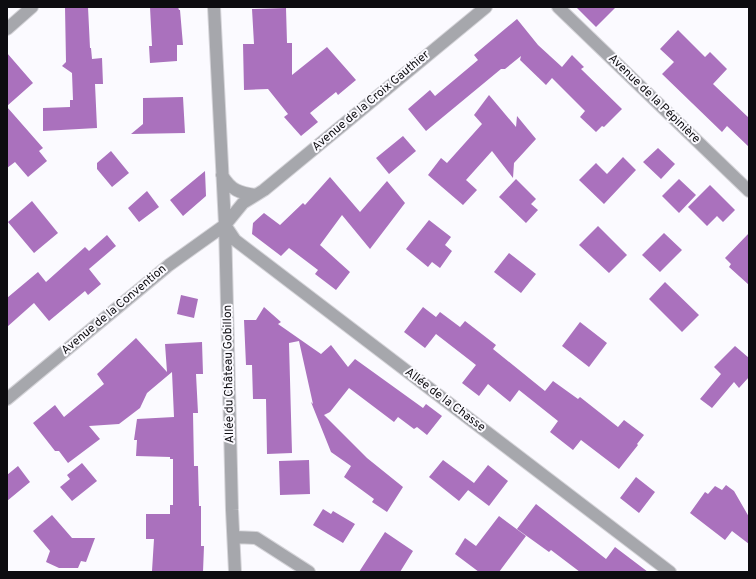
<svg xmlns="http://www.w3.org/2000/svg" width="756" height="579" viewBox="0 0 756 579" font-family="Overpass,sans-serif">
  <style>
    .building { fill: #aa71bd }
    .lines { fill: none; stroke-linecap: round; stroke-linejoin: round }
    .minor-casing { stroke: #d5d4d9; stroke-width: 14 }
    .minor { stroke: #a6a7ac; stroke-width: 12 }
    .labels { text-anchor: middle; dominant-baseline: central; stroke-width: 4; stroke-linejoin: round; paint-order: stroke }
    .street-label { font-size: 12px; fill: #0d0c10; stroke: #fbfaff }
  </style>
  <rect width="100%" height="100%" fill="#fbfaff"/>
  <!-- building -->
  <path class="building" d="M 65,7 L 88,7 L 90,48 L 91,48 L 92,59 L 102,58 L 103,84 L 95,84 L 97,128 L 43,131 L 43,108 L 70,107 L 70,100 L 73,100 L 72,73 L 62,66 L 66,62 Z
    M 150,7 L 178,7 L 179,10 L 180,10 L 183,45 L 177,45 L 177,61 L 150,63 L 149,46 L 152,46 Z
    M 576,7 L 616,7 L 596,27 Z
    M 286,8 L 287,43 L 292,43 L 292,75 L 327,47 L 356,80 L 338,95 L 336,92 L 310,113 L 318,122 L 301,136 L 284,117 L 288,114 L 268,89 L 244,90 L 243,44 L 254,44 L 252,9 Z
    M 517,19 L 538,45 L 562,67 L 572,55 L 584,67 L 581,69 L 622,109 L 604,127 L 602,126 L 596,132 L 580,117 L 585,111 L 552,78 L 546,85 L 520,60 L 521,56 L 505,69 L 501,69 L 426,131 L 408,109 L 430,90 L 435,96 L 478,60 L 474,55 Z
    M 678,30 L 705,57 L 710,52 L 727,69 L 713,84 L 749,118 L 749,147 L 727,126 L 722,132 L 662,74 L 674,62 L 660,49 Z
    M 7,53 L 33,83 L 7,106 Z
    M 489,95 L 516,127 L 517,116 L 536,139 L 514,163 L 513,178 L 492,151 L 466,180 L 477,190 L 463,205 L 428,175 L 441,158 L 447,163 L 482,124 L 474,115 Z
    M 183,97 L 185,133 L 131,134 L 143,124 L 143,98 Z
    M 7,107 L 43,148 L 39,151 L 47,161 L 28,177 L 15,162 L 7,168 Z
    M 403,136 L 416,151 L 389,174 L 376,158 Z
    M 658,148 L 675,164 L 661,179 L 643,162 Z
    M 111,151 L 129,173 L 112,187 L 97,169 L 97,163 Z
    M 623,157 L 636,170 L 604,204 L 579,180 L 596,163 L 607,174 Z
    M 205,171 L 206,196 L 183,216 L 170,200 Z
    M 330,177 L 360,212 L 387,181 L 405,203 L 370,249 L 342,215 L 320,245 L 350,272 L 336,290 L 315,274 L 318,270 L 289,248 L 281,256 L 252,234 L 253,223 L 264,213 L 280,225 L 303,203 L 305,205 Z
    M 516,179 L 536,199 L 531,204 L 538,210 L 526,223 L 499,197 Z
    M 679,179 L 696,195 L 679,213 L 662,196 Z
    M 710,185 L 735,210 L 723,222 L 717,216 L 707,226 L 688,207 Z
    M 147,191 L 159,207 L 139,222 L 128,208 Z
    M 32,201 L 58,233 L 34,253 L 8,222 Z
    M 429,220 L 451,237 L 445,245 L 452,251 L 440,268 L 432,262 L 428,267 L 406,249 Z
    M 598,226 L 627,255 L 609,273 L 579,245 Z
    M 664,233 L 682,250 L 660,272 L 642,255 Z
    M 749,233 L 749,285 L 729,267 L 731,264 L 725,258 Z
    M 107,235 L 116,246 L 89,269 L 101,284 L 88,295 L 85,291 L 49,321 L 34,303 L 7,327 L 7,298 L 38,272 L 46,282 L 85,247 L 89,251 Z
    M 509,253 L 536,274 L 521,293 L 494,272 Z
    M 665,282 L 699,315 L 682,332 L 649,299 Z
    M 181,295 L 198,299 L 194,318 L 177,314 Z
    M 264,307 L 281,322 L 278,324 L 321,354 L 331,345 L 348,367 L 355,359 L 423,408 L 426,404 L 442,416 L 427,435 L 417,427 L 414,429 L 398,417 L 394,422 L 349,388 L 330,412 L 324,415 L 367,458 L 403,487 L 387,512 L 372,502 L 374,499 L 344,477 L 351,466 L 331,452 L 311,402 L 313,404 L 299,341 L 289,343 L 292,453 L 267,454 L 266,399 L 253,399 L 252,365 L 246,365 L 244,320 L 256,320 Z
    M 423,307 L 436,317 L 440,312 L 460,327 L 465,321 L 496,345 L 493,349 L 545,391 L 553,381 L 578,399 L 580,397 L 618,427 L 624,420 L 644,435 L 637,444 L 638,445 L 619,469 L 581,440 L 573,450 L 550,432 L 558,421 L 519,390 L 510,402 L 488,384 L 479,396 L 462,383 L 476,365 L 436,334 L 425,348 L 404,332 Z
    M 580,322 L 607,343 L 589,367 L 562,346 Z
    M 136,338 L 167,372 L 165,344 L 202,342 L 203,374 L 196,374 L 198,413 L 193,413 L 194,466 L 198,466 L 199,506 L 201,506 L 201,546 L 204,546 L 203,572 L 152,571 L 154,539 L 146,539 L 146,514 L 170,514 L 170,505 L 173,505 L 173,459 L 170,459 L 170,457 L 136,456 L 137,440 L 134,440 L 137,419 L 174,417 L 172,372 L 147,393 L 140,408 L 119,424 L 89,426 L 100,439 L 68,463 L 59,451 L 55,451 L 33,423 L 55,405 L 64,417 L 104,384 L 97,374 Z
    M 735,346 L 749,358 L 749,377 L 739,388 L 734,382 L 712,408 L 700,399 L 721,374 L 714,367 Z
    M 309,460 L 310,494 L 280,495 L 279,461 Z
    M 443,460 L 474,483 L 488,465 L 508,481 L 489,506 L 468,490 L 469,489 L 459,501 L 429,477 Z
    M 82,463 L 97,481 L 72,501 L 60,487 L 70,479 L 67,475 Z
    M 18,466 L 30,482 L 7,501 L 7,475 Z
    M 636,477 L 655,492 L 639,513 L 620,498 Z
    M 726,485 L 734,491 L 749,517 L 749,544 L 732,531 L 725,540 L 690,513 L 705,492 L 708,494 L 715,486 L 722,490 Z
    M 536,504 L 606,559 L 615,547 L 648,572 L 580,572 L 551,550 L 549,552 L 517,529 Z
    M 323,509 L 331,514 L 333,511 L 355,524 L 343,543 L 313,525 Z
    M 52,515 L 72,538 L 95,538 L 86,562 L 81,561 L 78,568 L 59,568 L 46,562 L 50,551 L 33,531 Z
    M 499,516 L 526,536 L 499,572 L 479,572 L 455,554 L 465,538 L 476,546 Z
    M 385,532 L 413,551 L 400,572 L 359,572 Z"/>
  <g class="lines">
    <defs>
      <path id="minor" d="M 214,7 L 225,225 L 232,510 L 235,572
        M 558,7 L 749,191
        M 7,29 L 32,7
        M 222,175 C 231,190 239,193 256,195
        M 225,225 L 235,240 L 670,572
        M 7,399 L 169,265 L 225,225 L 243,203 L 264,190 L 486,7
        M 234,537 L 256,538 L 309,572"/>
    </defs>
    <!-- minor casing -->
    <use href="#minor" class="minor-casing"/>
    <!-- minor -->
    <use href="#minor" class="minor"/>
  </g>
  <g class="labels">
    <!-- street labels -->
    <g class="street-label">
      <text transform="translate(654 99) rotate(44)">Avenue de la Pépinière</text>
      <text transform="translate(371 101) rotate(-40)">Avenue de la Croix Gauthier</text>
      <text transform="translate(114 310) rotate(-40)">Avenue de la Convention</text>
      <text transform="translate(229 374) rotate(-91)">Allée du Château Gobillon</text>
      <text transform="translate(445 400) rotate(37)">Allée de la Chasse</text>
    </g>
  </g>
  <!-- border -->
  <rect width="756" height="579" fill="none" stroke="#0d0c10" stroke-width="16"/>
</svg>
